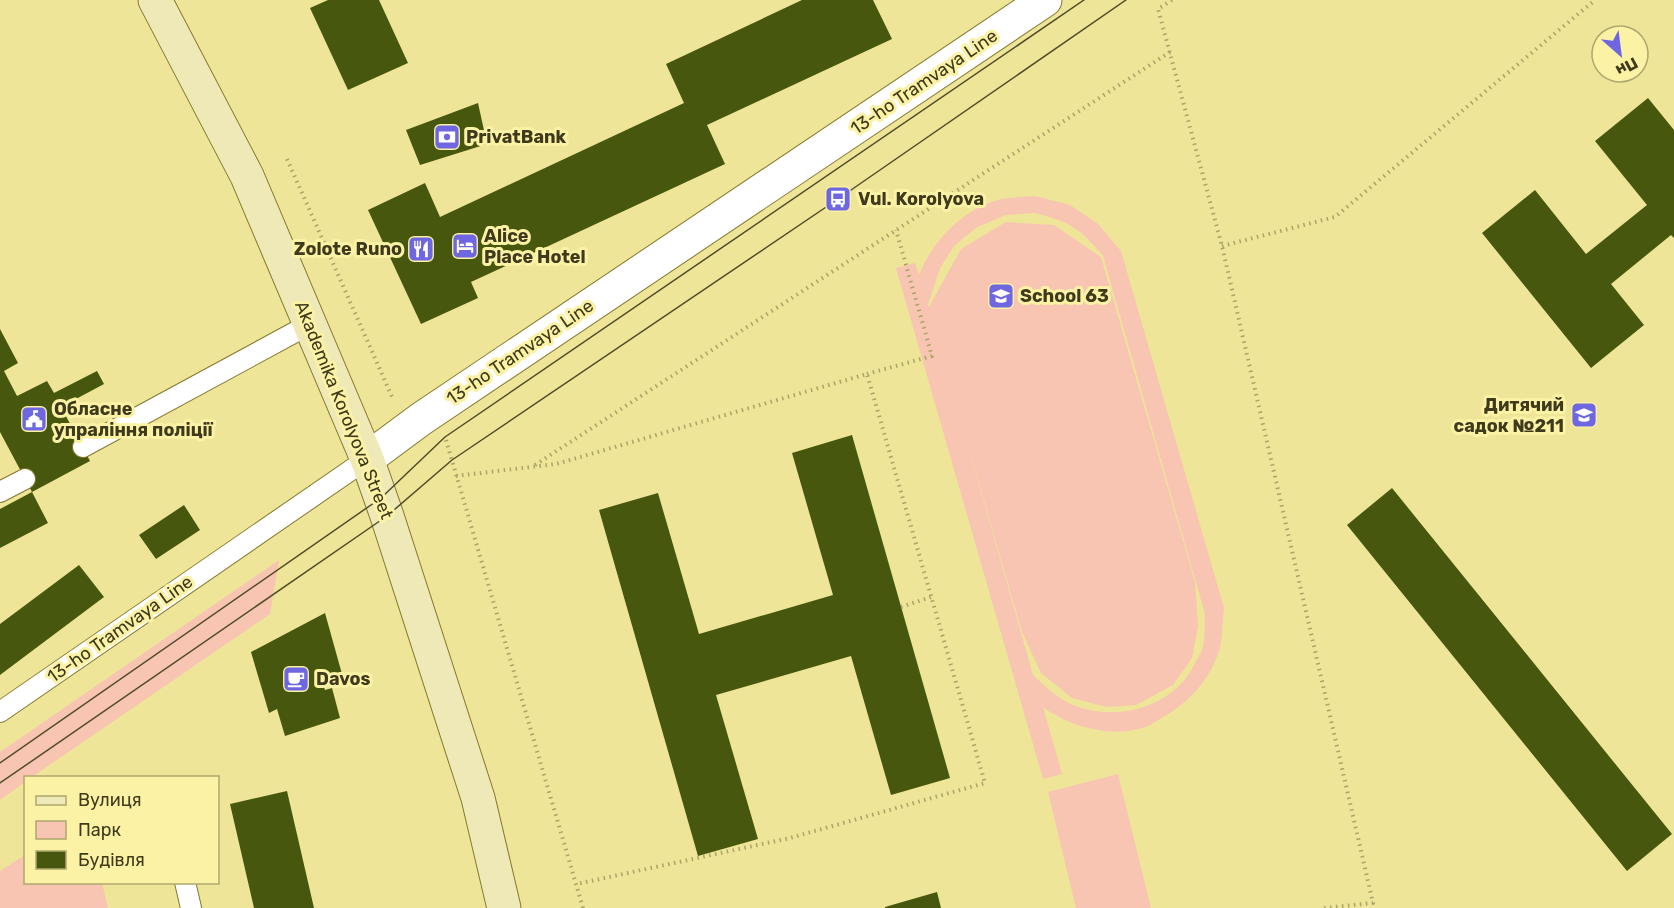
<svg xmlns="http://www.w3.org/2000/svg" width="1674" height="908" viewBox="0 0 1674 908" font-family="Rubik,sans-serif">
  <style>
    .green { fill: #f7c5b1; fill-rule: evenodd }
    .building { fill: #47580e }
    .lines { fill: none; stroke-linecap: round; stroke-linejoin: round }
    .service-casing { stroke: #83792d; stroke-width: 22 }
    .minor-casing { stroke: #83792d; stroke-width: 35 }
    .secondary-casing { stroke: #83792d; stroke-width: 35 }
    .path { stroke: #aba368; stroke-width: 4; stroke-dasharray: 1.5 4.5; stroke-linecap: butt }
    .service { stroke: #fff; stroke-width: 20 }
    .minor { stroke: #fff; stroke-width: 33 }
    .secondary { stroke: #eee9b7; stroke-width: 33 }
    .tram { stroke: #514c29; stroke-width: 1.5 }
    .labels { text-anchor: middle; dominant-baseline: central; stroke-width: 6; stroke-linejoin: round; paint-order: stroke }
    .street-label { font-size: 18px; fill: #3e3a1b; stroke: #fbf2a5 }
    .poi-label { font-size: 18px; font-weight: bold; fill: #3e3a1b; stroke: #fbf2a5; text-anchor: start }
  </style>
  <rect width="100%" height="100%" fill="#eee598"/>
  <!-- green -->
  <path class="green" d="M 1035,196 L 1070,205 L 1098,224 L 1121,251 L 1224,608 C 1222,622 1223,641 1218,654 C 1207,684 1186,705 1158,720 C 1153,723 1148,727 1142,728 C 1110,738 1068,726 1043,707 L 1062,774 L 1043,779 L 896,268 L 915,263 L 919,275 C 933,240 964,208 1002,199 C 1013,197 1024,197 1035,196 ZM 1035,213 C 1070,222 1080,228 1103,256 L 1205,614 C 1205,624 1205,636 1203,646 C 1202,652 1198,657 1195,663 C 1176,704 1125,721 1082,708 C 1062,703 1048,689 1033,675 L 957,407 L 1022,632 L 1041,673 L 1072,698 L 1107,707 L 1136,705 L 1173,685 L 1192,658 L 1198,626 L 1195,582 L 1101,257 L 1054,225 L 1006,222 L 961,249 L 929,307 L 928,305 L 940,268 L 954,246 L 977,227 L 1006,215 Z
    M 279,560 L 270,614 L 32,777 L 26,778 L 25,782 L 0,800 L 0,752 Z
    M 1118,774 L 1151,908 L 1076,908 L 1048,792 Z
    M 25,855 L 26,882 L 102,883 L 108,908 L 0,908 L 0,871 Z"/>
  <!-- building -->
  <path class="building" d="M 328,0 L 379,0 L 408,63 L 348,90 L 310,8 Z
    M 802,0 L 873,0 L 892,39 L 707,125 L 725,164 L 471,282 L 478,298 L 421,324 L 368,210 L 425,183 L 440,217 L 684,103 L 666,64 Z
    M 1648,98 L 1674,130 L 1674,238 L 1671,235 L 1611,284 L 1644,325 L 1591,368 L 1482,233 L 1535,190 L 1586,254 L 1647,205 L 1595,141 Z
    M 478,103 L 487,144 L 420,165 L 406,130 Z
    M 0,329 L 18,363 L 4,371 L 17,396 L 47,381 L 54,393 L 97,371 L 104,384 L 61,407 L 90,461 L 32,492 L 0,432 Z
    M 852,435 L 950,778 L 891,795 L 851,656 L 716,695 L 758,839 L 698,856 L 599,510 L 658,493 L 699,634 L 833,595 L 792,453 Z
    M 1392,488 L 1672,834 L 1627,871 L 1347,525 Z
    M 32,492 L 48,523 L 0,548 L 0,509 Z
    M 184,505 L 200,530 L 156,559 L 139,535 Z
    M 79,565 L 104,597 L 0,675 L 0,624 Z
    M 325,613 L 342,674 L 323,684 L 325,690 L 332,688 L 340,718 L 285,736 L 277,709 L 269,713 L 251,652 Z
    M 287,791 L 314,908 L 254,908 L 230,804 Z
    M 937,892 L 941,908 L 885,908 L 885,907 Z"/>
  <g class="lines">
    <defs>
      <path id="service" d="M 83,447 L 310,324
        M 0,492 L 25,479
        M 0,712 L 367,459
        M 185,882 L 191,908"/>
      <path id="minor" d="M 367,459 L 421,419 L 1045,0"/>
      <path id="secondary" d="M 155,0 L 247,176 L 367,459 L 387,516 L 478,798 L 504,908"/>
    </defs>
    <!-- service casing -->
    <use href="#service" class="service-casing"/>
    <!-- minor casing -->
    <use href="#minor" class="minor-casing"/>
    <!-- secondary casing -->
    <use href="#secondary" class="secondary-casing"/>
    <!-- path -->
    <path class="path" d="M 1172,0 L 1158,9 L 1222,246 L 1373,903 L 1324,908
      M 287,159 L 393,399
      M 1222,246 L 1335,217 L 1595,0
      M 867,374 L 932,356 L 896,230
      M 446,440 L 583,908
      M 535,465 L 1170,52
      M 456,476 L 556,464 L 867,374 L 985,783 L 790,838 L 577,884
      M 901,607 L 931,597"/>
    <!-- service -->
    <use href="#service" class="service"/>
    <!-- minor -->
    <use href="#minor" class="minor"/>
    <!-- secondary -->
    <use href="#secondary" class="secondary"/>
    <!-- tram -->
    <path class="tram" d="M 0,763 L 381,498 L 445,437 L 1084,0
      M 0,783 L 387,516 L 452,460 L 838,199 L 1126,0"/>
  </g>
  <!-- icons -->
  <defs>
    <symbol id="bank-square" viewBox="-11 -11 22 22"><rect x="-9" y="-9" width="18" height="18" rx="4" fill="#6f67e1" stroke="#fbf2a5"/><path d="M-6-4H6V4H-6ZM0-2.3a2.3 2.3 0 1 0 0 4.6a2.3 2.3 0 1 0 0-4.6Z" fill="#fff"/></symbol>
    <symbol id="bus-square" viewBox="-11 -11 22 22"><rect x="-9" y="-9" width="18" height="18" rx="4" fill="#6f67e1" stroke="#fbf2a5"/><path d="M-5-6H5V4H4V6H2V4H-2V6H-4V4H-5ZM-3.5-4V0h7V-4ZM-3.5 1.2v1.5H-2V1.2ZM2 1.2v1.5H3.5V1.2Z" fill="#fff"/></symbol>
    <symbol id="hotel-square" viewBox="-11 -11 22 22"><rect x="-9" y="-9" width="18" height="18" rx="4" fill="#6f67e1" stroke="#fbf2a5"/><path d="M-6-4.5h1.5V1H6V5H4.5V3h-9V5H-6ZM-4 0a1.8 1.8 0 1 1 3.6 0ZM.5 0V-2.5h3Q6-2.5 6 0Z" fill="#fff"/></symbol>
    <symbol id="restaurant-square" viewBox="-11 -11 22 22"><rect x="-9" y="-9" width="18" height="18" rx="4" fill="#6f67e1" stroke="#fbf2a5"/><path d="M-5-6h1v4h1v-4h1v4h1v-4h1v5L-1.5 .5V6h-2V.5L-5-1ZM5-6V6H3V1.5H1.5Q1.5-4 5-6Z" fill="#fff"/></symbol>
    <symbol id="school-square" viewBox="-11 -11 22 22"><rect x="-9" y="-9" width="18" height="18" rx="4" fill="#6f67e1" stroke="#fbf2a5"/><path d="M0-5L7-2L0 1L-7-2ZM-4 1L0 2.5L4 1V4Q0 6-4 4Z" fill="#fff"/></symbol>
    <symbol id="civic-square" viewBox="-11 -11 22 22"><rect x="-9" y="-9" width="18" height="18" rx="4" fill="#6f67e1" stroke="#fbf2a5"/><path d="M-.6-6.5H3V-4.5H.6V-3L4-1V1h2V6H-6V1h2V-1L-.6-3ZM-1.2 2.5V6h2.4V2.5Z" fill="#fff"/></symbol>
    <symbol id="cafe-square" viewBox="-11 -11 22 22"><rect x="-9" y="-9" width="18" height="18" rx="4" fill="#6f67e1" stroke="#fbf2a5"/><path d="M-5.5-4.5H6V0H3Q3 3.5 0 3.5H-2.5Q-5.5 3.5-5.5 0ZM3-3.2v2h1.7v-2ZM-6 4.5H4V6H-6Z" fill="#fff"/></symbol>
  </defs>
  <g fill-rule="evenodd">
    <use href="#bank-square" x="432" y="122" width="30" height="30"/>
    <use href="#bus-square" x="823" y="184" width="30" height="30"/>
    <use href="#hotel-square" x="450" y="231" width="30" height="30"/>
    <use href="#restaurant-square" x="406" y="234" width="30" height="30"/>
    <use href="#school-square" x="986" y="281" width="30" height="30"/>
    <use href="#school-square" x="1569" y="400" width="30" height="30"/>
    <use href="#civic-square" x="19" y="404" width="30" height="30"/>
    <use href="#cafe-square" x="281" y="664" width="30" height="30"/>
  </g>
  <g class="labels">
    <!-- street labels -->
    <g class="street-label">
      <text transform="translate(924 82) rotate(-34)">13-ho Tramvaya Line</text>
      <text transform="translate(520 352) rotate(-34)">13-ho Tramvaya Line</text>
      <text transform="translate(344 410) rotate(68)">Akademika Korolyova Street</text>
      <text transform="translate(120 629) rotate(-35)">13-ho Tramvaya Line</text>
    </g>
    <!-- poi labels -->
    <g class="poi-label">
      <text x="466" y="137">PrivatBank</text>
      <text x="858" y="199">Vul. Korolyova</text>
      <text x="484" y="236">Alice<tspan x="484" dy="21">Place Hotel</tspan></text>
      <text x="402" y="249" text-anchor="end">Zolote Runo</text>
      <text x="1020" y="296">School 63</text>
      <text x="1564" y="405" text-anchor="end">Дитячий<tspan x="1564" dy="21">садок №211</tspan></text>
      <text x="54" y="409">Обласне<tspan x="54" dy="21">упраління поліції</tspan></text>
      <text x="316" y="679">Davos</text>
    </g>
  </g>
  <!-- legend -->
  <rect x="24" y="776" width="195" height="108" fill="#fbf2a5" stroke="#afa86e" stroke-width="1.5"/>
  <rect x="36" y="796" width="30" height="9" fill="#eee9b7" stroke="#afa86e" stroke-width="1.5"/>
  <text x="78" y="806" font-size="18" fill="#3e3a1b">Вулиця</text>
  <rect x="36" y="821" width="30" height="18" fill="#f7c5b1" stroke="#afa86e" stroke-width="1.5"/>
  <text x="78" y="836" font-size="18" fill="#3e3a1b">Парк</text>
  <rect x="36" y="851" width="30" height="18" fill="#47580e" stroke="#afa86e" stroke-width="1.5"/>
  <text x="78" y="866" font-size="18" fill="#3e3a1b">Будівля</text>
  <!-- north arrow -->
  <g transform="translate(1620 54) rotate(152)"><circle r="28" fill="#fbf2a5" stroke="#afa86e" stroke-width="1.5"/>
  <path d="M0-4.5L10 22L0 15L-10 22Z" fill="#6f67e1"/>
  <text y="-9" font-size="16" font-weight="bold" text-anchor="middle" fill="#3e3a1b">Пн</text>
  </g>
</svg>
